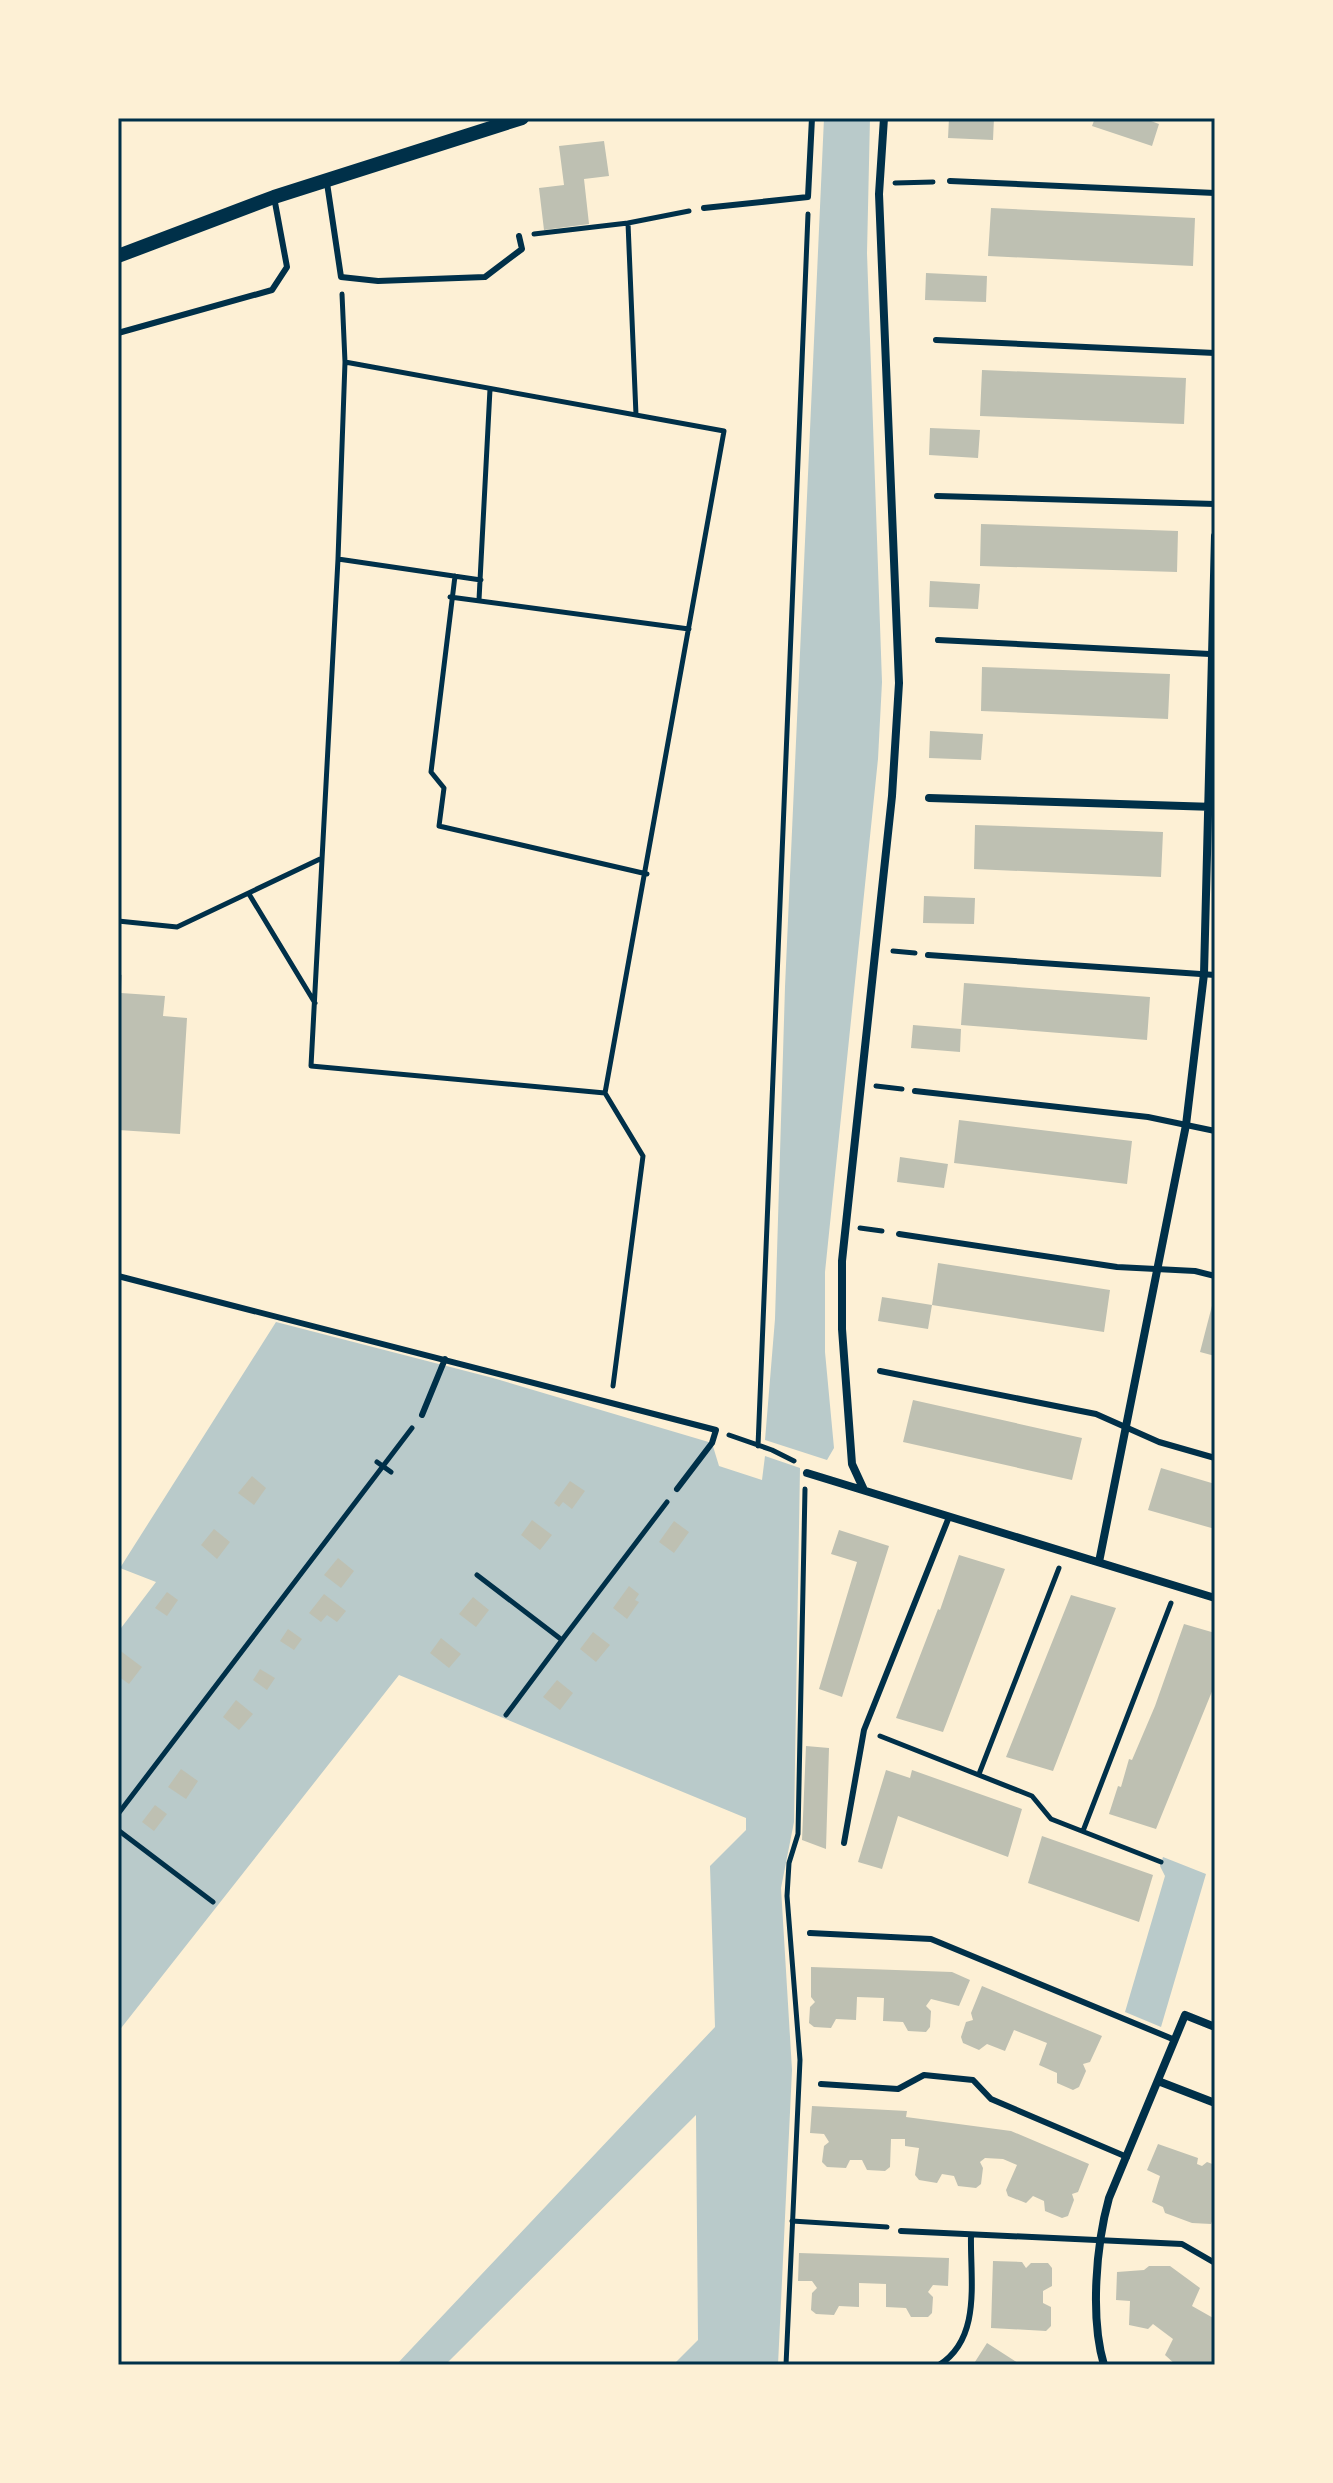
<svg xmlns="http://www.w3.org/2000/svg" width="1333" height="2483" viewBox="0 0 1333 2483" font-family="Arial,sans-serif">
  <style>
    .green { fill: #b9caca }
    .building { fill: #bec0b2 }
    .lines { fill: none; stroke-linecap: round; stroke-linejoin: round }
    .path { stroke: #003049; stroke-width: 5 }
    .service { stroke: #003049; stroke-width: 6 }
    .minor { stroke: #003049; stroke-width: 8 }
    .tertiary { stroke: #003049; stroke-width: 14 }
    .neatline { fill: none; stroke: #003049; stroke-width: 3 }
  </style>
  <rect width="100%" height="100%" fill="#fdf0d5"/>
  <!-- green -->
  <path class="green" d="M 824,118 L 870,118 L 867,253 L 882,682 L 878,759 L 825,1272 L 825,1352 L 834,1448 L 827,1460 L 765,1440 L 775,1319 L 785,987 Z
    M 276,1322 L 493,1378 L 712,1443 L 719,1466 L 762,1480 L 765,1456 L 800,1468 L 794,1822 L 781,1888 L 792,2070 L 778,2365 L 673,2365 L 698,2340 L 696,2115 L 445,2365 L 396,2365 L 715,2027 L 710,1866 L 746,1830 L 746,1818 L 399,1675 L 118,2032 L 118,1632 L 156,1582 L 120,1568 Z
    M 1163,1857 L 1206,1874 L 1161,2027 L 1125,2012 L 1165,1876 L 1160,1866 Z"/>
  <!-- building -->
  <path class="building" d="M 949,118 L 994,118 L 993,140 L 948,138 Z
    M 1095,118 L 1143,118 L 1159,124 L 1152,146 L 1092,126 Z
    M 604,141 L 609,176 L 584,179 L 589,224 L 544,230 L 539,188 L 564,185 L 559,146 Z
    M 991,208 L 1195,218 L 1193,266 L 988,256 Z
    M 926,273 L 987,276 L 986,302 L 925,300 Z
    M 982,370 L 1186,378 L 1184,424 L 980,416 Z
    M 930,428 L 980,430 L 978,458 L 929,455 Z
    M 981,524 L 1178,531 L 1177,572 L 980,566 Z
    M 930,581 L 980,584 L 978,609 L 929,607 Z
    M 982,667 L 1170,674 L 1168,719 L 981,711 Z
    M 930,731 L 983,734 L 981,760 L 929,758 Z
    M 975,825 L 1163,832 L 1161,877 L 974,869 Z
    M 924,896 L 975,898 L 974,924 L 923,923 Z
    M 118,974 L 122,975 L 121,993 L 165,996 L 163,1016 L 187,1018 L 180,1134 L 118,1130 Z
    M 964,983 L 1150,997 L 1147,1040 L 961,1025 Z
    M 913,1025 L 961,1029 L 960,1052 L 911,1048 Z
    M 959,1120 L 1132,1141 L 1127,1184 L 954,1163 Z
    M 900,1157 L 948,1164 L 944,1188 L 897,1182 Z
    M 938,1263 L 1110,1290 L 1104,1332 L 932,1305 Z
    M 882,1297 L 932,1305 L 928,1329 L 878,1321 Z
    M 1214,1298 L 1215,1299 L 1215,1356 L 1200,1352 Z
    M 913,1400 L 1082,1438 L 1072,1480 L 903,1442 Z
    M 1161,1468 L 1215,1484 L 1215,1529 L 1148,1510 Z
    M 252,1476 L 266,1488 L 254,1505 L 238,1493 Z
    M 570,1481 L 585,1491 L 572,1509 L 563,1502 L 559,1507 L 554,1503 Z
    M 532,1520 L 552,1535 L 540,1550 L 521,1535 Z
    M 674,1521 L 689,1532 L 674,1553 L 659,1542 Z
    M 214,1529 L 230,1542 L 217,1559 L 201,1545 Z
    M 839,1530 L 889,1546 L 842,1697 L 819,1689 L 857,1562 L 831,1554 Z
    M 959,1555 L 1005,1569 L 943,1732 L 896,1718 L 938,1609 L 940,1610 Z
    M 338,1558 L 354,1571 L 341,1588 L 324,1575 Z
    M 629,1586 L 639,1594 L 635,1600 L 639,1602 L 627,1619 L 613,1608 Z
    M 167,1592 L 178,1600 L 167,1616 L 155,1608 Z
    M 324,1594 L 346,1611 L 337,1622 L 327,1615 L 321,1622 L 309,1613 Z
    M 1071,1595 L 1116,1608 L 1053,1771 L 1006,1757 Z
    M 473,1597 L 489,1610 L 476,1627 L 459,1614 Z
    M 1184,1624 L 1215,1633 L 1215,1684 L 1156,1829 L 1109,1814 L 1118,1786 L 1121,1787 L 1129,1759 L 1132,1760 L 1155,1706 Z
    M 288,1629 L 302,1639 L 294,1650 L 280,1641 Z
    M 593,1632 L 610,1645 L 596,1662 L 580,1649 Z
    M 441,1638 L 461,1654 L 449,1668 L 430,1653 Z
    M 118,1649 L 142,1667 L 129,1684 L 118,1676 Z
    M 260,1669 L 275,1678 L 267,1690 L 253,1680 Z
    M 557,1680 L 573,1693 L 560,1710 L 543,1697 Z
    M 236,1700 L 253,1714 L 239,1730 L 223,1717 Z
    M 806,1746 L 829,1748 L 826,1849 L 802,1840 Z
    M 181,1769 L 198,1781 L 186,1799 L 168,1787 Z
    M 886,1770 L 910,1778 L 912,1770 L 1022,1809 L 1008,1857 L 898,1816 L 882,1869 L 858,1862 Z
    M 155,1805 L 167,1814 L 154,1831 L 142,1822 Z
    M 1042,1836 L 1153,1875 L 1139,1922 L 1028,1883 Z
    M 811,1967 L 952,1972 L 970,1980 L 959,2006 L 931,1999 L 926,2006 L 931,2011 L 930,2027 L 926,2032 L 908,2031 L 903,2022 L 883,2021 L 884,1998 L 857,1997 L 856,2020 L 836,2019 L 831,2028 L 814,2027 L 809,2023 L 810,2007 L 815,2002 L 811,1997 Z
    M 982,1986 L 1102,2036 L 1090,2062 L 1083,2064 L 1086,2071 L 1079,2087 L 1073,2090 L 1057,2083 L 1057,2073 L 1039,2065 L 1047,2043 L 1014,2030 L 1005,2051 L 987,2044 L 979,2050 L 963,2043 L 961,2037 L 966,2022 L 973,2020 L 971,2013 Z
    M 812,2106 L 907,2111 L 906,2117 L 1011,2131 L 1089,2164 L 1078,2192 L 1072,2194 L 1074,2200 L 1068,2216 L 1062,2218 L 1045,2211 L 1044,2201 L 1033,2196 L 1026,2203 L 1008,2196 L 1006,2190 L 1017,2165 L 1003,2159 L 985,2158 L 980,2162 L 983,2168 L 981,2184 L 976,2188 L 958,2186 L 954,2176 L 942,2174 L 937,2183 L 919,2180 L 915,2175 L 919,2148 L 905,2146 L 905,2139 L 891,2139 L 890,2167 L 885,2171 L 867,2170 L 862,2160 L 850,2160 L 846,2168 L 827,2167 L 822,2162 L 824,2146 L 829,2142 L 824,2134 L 810,2133 Z
    M 1158,2144 L 1198,2158 L 1197,2164 L 1202,2166 L 1207,2162 L 1215,2165 L 1215,2214 L 1211,2224 L 1192,2223 L 1165,2213 L 1163,2207 L 1152,2202 L 1160,2176 L 1147,2170 Z
    M 799,2253 L 949,2258 L 948,2286 L 933,2285 L 928,2292 L 933,2297 L 932,2313 L 928,2317 L 911,2317 L 906,2308 L 886,2307 L 886,2284 L 859,2283 L 859,2307 L 839,2306 L 834,2315 L 816,2314 L 811,2310 L 812,2293 L 817,2288 L 812,2281 L 798,2281 Z
    M 993,2261 L 1022,2262 L 1026,2268 L 1031,2263 L 1048,2263 L 1052,2268 L 1052,2286 L 1043,2291 L 1043,2303 L 1051,2307 L 1051,2326 L 1046,2331 L 991,2328 Z
    M 1149,2266 L 1170,2266 L 1200,2288 L 1192,2306 L 1215,2319 L 1215,2365 L 1176,2365 L 1165,2355 L 1173,2339 L 1153,2324 L 1148,2329 L 1129,2325 L 1130,2301 L 1116,2300 L 1117,2272 L 1144,2270 Z
    M 987,2343 L 1021,2365 L 973,2365 Z"/>
  <g class="lines">
    <!-- path -->
    <path class="path" d="M 895,183 L 933,182
      M 534,234 L 628,223
      M 342,294 L 345,362 L 338,559 L 311,1066 L 605,1093
      M 345,362 L 724,431 L 605,1093 L 643,1156 L 613,1386
      M 636,415 L 628,223 L 689,211
      M 338,559 L 481,580
      M 455,576 L 431,772 L 444,788 L 439,826 L 647,874
      M 450,597 L 689,629
      M 479,600 L 490,389
      M 249,894 L 315,1003
      M 118,921 L 177,927 L 320,859
      M 893,951 L 915,953
      M 876,1086 L 902,1089
      M 860,1228 L 882,1231
      M 729,1435 L 772,1450 L 794,1461
      M 758,1446 L 808,214
      M 377,1462 L 391,1472
      M 477,1575 L 562,1640 L 667,1502
      M 506,1715 L 562,1640
      M 880,1736 L 1032,1796 L 1051,1819 L 1161,1862
      M 979,1774 L 1059,1568
      M 118,1814 L 412,1428
      M 118,1830 L 213,1902
      M 1083,1831 L 1171,1603
      M 792,2221 L 887,2227
      M 786,2365 L 800,2060 L 787,1896 L 789,1863 L 798,1834 L 805,1489"/>
    <!-- service -->
    <path class="service" d="M 950,181 L 1215,193
      M 327,183 L 341,277 L 378,281 L 485,277 L 522,249 L 519,236
      M 704,208 L 808,197 L 812,118
      M 118,333 L 272,290 L 287,267 L 274,197
      M 936,340 L 1215,353
      M 937,496 L 1215,504
      M 938,640 L 1210,654
      M 928,955 L 1215,975
      M 915,1091 L 1148,1117 L 1215,1131
      M 899,1234 L 1117,1267 L 1195,1271 L 1215,1276
      M 118,1276 L 716,1430 L 712,1443 L 677,1489
      M 880,1371 L 1096,1414 L 1159,1442 L 1215,1458
      M 422,1415 L 445,1359
      M 844,1843 L 864,1730 L 949,1517
      M 810,1933 L 931,1939 L 1175,2040
      M 821,2084 L 898,2089 L 924,2075 L 973,2080 L 991,2099 L 1127,2157
      M 901,2231 L 1182,2244 L 1215,2263
      M 939,2365 C 982,2338 970,2280 971,2235"/>
    <!-- minor -->
    <path class="minor" d="M 929,798 L 1215,807
      M 807,1473 L 1215,1598
      M 864,1490 L 852,1464 L 842,1329 L 842,1261 L 892,796 L 899,683 L 879,194 L 884,118
      M 1099,1562 L 1186,1125 L 1204,974 L 1215,536
      M 1158,2081 L 1215,2103
      M 1104,2365 C 1090,2318 1096,2245 1109,2198 L 1185,2015 L 1215,2027"/>
    <!-- tertiary -->
    <path class="tertiary" d="M 118,256 L 274,197 L 522,118"/>
  </g>
  <!-- border -->
  <rect width="1333" height="2483" fill="none" stroke="#fdf0d5" stroke-width="240"/>
  <rect x="120" y="120" width="1093" height="2243" class="neatline"/>
</svg>
